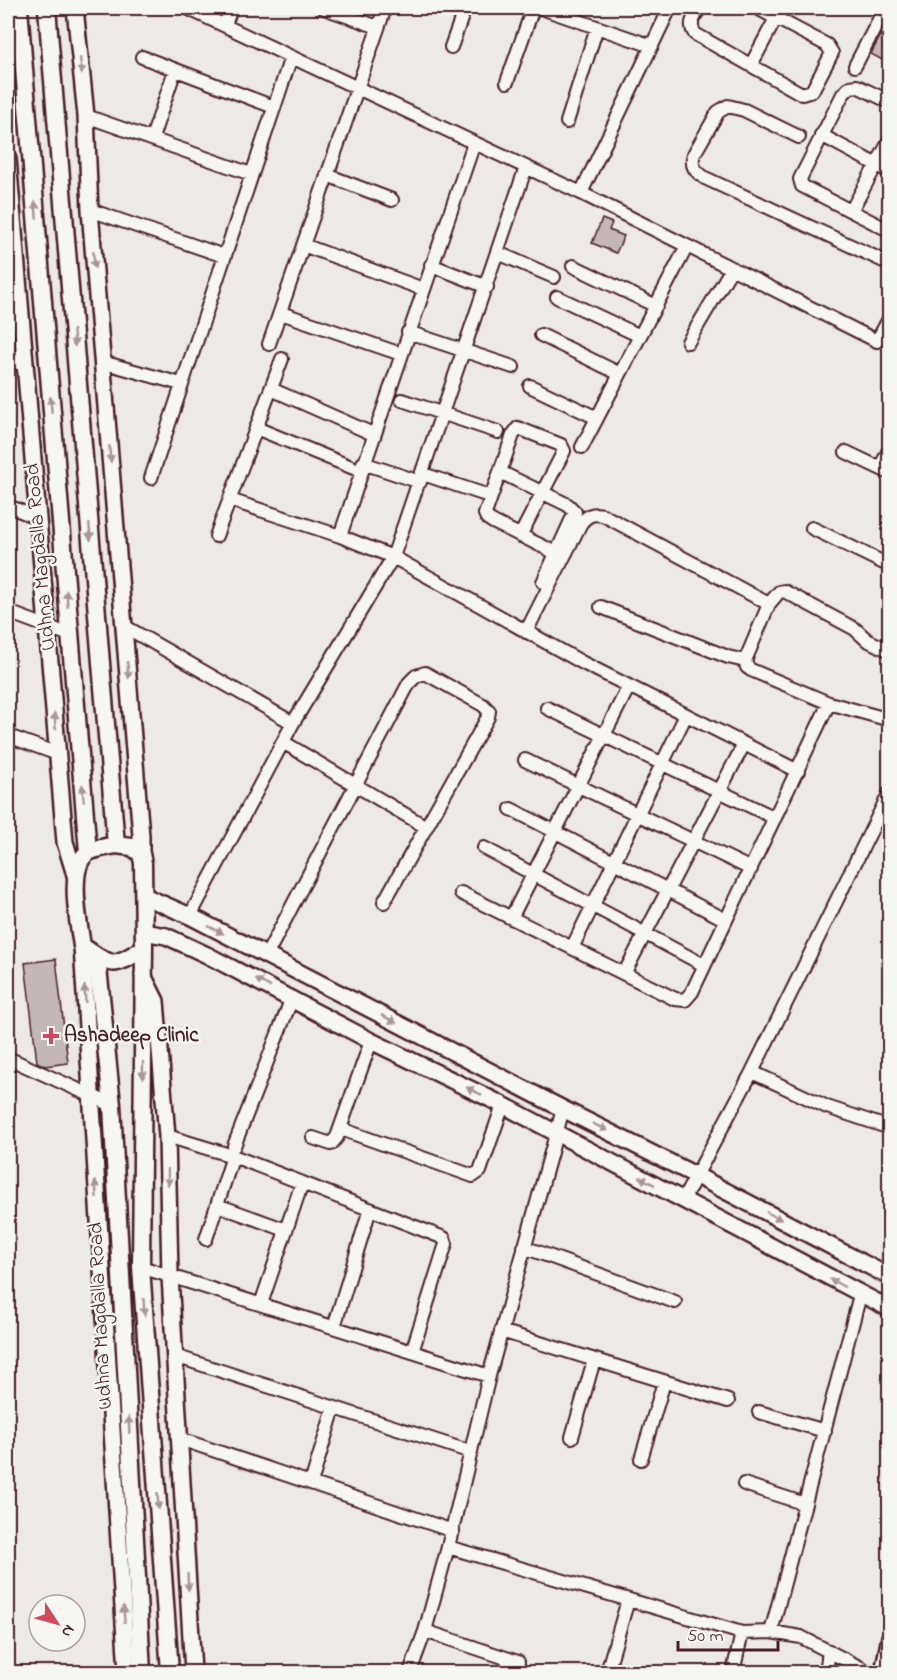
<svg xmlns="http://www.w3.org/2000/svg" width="897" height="1680" viewBox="0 0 897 1680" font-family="'Indie Flower',sans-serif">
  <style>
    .building { fill: #c4b7b7; stroke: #4a1f2b; stroke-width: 1.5 }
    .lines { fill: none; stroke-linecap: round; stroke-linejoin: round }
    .minor-casing { stroke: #4a1f2b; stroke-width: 16 }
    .tertiary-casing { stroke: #4a1f2b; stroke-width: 20 }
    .secondary-casing { stroke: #4a1f2b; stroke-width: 21 }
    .minor { stroke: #f6f6f2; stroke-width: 12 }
    .tertiary { stroke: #f6f6f2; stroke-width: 15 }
    .secondary { stroke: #f6f6f2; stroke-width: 16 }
    .oneway { fill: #a99598 }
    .poi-dot { fill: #d1495b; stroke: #f6f6f2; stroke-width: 2 }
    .labels { text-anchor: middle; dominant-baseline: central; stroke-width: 5; stroke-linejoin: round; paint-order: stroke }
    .street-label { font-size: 21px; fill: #4a1f2b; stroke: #f6f6f2 }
    .poi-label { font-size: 21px; font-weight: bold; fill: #4a1f2b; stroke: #f6f6f2; text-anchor: start }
  </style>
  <rect width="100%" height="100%" fill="#ece9e6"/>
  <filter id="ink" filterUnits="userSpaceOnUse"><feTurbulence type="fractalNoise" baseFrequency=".0167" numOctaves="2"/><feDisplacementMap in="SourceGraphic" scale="12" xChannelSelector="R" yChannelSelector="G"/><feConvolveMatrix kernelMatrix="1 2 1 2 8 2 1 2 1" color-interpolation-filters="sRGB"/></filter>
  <g filter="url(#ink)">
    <!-- building -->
    <path class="building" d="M 890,17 L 890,64 L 871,54 Z
      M 602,219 L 612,223 L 609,230 L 624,236 L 616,253 L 592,243 Z
      M 56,959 L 68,1063 L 45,1066 L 37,1062 L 25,963 Z"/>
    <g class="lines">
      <defs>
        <path id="minor" d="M 187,8 L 581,193 L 877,341 L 890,317
          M 324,8 L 378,27
          M 541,8 L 652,46
          M 700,8 C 694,17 688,24 695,34 L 802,94 L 812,91 L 832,53 L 827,45 L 757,8
          M 225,25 L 231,8
          M 451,47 L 465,8
          M 142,57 L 274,107
          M 751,65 L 776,18
          M 855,66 L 885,8
          M 507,82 L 533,8
          M 890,102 L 857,86 L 850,87 L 843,94 L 800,179 L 802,186 L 890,231
          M 86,116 L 251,174
          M 567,122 L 597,27
          M 821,135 L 890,172
          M 799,137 L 744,110 L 728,106 L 718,112 L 694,154 C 690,166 695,171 705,178 L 890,264
          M 152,138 L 175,70
          M 327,175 L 392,200
          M 581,193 L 670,8
          M 90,210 L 224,256
          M 851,211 L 890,140
          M 303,245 L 423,289
          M 498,253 L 554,277
          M 431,265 L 487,287
          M 573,266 L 656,306
          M 557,297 L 640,336
          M 281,313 L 401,354
          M 408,332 L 513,367
          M 541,335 L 620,374
          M 688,342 L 732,268
          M 269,344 L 385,8
          M 8,358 L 25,366
          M 102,362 L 181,384
          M 530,386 L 597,418
          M 271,389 L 373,434
          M 402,400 L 498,432
          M 256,428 L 361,471
          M 582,447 L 687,246
          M 846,452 L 890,473
          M 363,463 L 420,482
          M 880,468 L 890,448
          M 500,472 L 568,505 L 575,512 L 543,582
          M 423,474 L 483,494
          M 151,478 L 291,57
          M 230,500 L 340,536 L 393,557 L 583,663 L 798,771
          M 8,506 L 38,518
          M 812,528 L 890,566
          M 216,536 L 282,359
          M 340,536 L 474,143
          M 520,536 L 564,451 L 561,445 L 518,428 L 513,435 L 485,514 L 487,518 L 493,522 L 556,553
          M 601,607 L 728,657 L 745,661
          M 8,612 L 70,635
          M 124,626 L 293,723
          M 526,632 L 581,523 C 588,515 592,513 603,515 L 769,604
          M 890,651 L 867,640 L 855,629 L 784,591 L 779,592 L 769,604 L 745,661 L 747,667 L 751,670 L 829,703 L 890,720
          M 547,708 L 775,818
          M 8,736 L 58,754
          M 283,742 L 426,827
          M 525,760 L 751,869
          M 511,809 L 726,920
          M 484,848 L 704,965
          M 461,893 L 675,999 L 685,1000 L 692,992 L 829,703
          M 190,916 L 293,723 L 393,557 L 526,167
          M 511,918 L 629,686
          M 572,948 L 686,715
          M 266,956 L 409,683 L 416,676 L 425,673 L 483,705 L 489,711 L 488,717 L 384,902
          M 624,974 L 744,744
          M 8,1058 L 112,1105
          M 752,1072 L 827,1107 L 890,1128
          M 563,1109 L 489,1376 L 448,1547 L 742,1633 L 733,1672
          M 341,1129 L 473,1176 L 480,1171 L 503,1105
          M 167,1136 L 233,1156 L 444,1238 L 446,1244 L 444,1250 L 412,1352
          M 313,1138 L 331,1144 L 337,1137 L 371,1041
          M 234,1146 L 292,998
          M 683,1200 L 752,1072 L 890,792
          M 217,1205 L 286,1230
          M 206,1239 L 233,1156
          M 524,1247 L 675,1302
          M 141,1267 L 489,1376
          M 261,1304 L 302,1183
          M 334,1327 L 370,1209
          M 501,1331 L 728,1401
          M 175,1356 L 471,1452
          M 759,1412 L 825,1431
          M 572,1437 L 594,1360
          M 180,1439 L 453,1531
          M 641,1459 L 664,1382
          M 311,1483 L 334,1408
          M 744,1484 L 805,1504
          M 425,1631 L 518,1662
          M 771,1632 L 860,1295
          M 742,1633 L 771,1632 L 801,1637 L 869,1672
          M 410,1672 L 425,1631 L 448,1547
          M 607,1672 L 628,1600
          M 826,1672 L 829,1651"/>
        <path id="tertiary" d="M 75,8 L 86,116 L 90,210 L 141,836 L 141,854
          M 8,159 L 65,842 L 76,878
          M 144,896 L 190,916 L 563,1109 L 695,1175 L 890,1277
          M 144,932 L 166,936 L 207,955 L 371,1041 L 503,1105 L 890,1309
          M 82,946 L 127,1672
          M 143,975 L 156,1001 L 167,1136 L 170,1276 L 193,1672
          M 883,1672 L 890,1637"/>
        <path id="secondary" d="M 19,8 L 88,852
          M 47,8 L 116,845
          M 116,845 L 132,847 L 141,854 L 143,863 L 144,948 C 113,968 112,967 82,946 C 79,925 66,864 89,852 C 96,848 108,847 116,845 Z
          M 144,948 L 141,1267 L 170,1672
          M 97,957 L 112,1105 L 142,1672"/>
      </defs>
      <!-- minor casing -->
      <use href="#minor" class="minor-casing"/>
      <!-- tertiary casing -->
      <use href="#tertiary" class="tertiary-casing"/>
      <!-- secondary casing -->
      <use href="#secondary" class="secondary-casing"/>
      <!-- minor -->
      <use href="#minor" class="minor"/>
      <!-- tertiary -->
      <use href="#tertiary" class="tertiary"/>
      <!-- secondary -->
      <use href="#secondary" class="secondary"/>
    </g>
    <!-- one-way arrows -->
    <defs><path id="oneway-solid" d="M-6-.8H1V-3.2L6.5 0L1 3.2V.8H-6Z" transform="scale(1.5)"/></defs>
    <g class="oneway">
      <use href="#oneway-solid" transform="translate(81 66) rotate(84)"/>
      <use href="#oneway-solid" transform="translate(36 210) rotate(-95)"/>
      <use href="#oneway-solid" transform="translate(94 260) rotate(85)"/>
      <use href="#oneway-solid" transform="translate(74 338) rotate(85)"/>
      <use href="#oneway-solid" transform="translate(51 405) rotate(-95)"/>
      <use href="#oneway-solid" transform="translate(110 454) rotate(85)"/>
      <use href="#oneway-solid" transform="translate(90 532) rotate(85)"/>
      <use href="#oneway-solid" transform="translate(67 599) rotate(-95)"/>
      <use href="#oneway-solid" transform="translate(128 670) rotate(85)"/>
      <use href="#oneway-solid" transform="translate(55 721) rotate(-95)"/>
      <use href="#oneway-solid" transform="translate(83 793) rotate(-95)"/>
      <use href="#oneway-solid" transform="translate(216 930) rotate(27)"/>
      <use href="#oneway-solid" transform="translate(263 983) rotate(-153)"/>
      <use href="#oneway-solid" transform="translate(85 994) rotate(-93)"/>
      <use href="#oneway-solid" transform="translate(389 1019) rotate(27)"/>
      <use href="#oneway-solid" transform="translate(143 1070) rotate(90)"/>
      <use href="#oneway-solid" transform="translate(474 1091) rotate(-154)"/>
      <use href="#oneway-solid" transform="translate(600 1127) rotate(26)"/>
      <use href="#oneway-solid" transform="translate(168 1177) rotate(89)"/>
      <use href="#oneway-solid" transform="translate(647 1181) rotate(-153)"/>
      <use href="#oneway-solid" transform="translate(96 1189) rotate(-94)"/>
      <use href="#oneway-solid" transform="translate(774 1216) rotate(28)"/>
      <use href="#oneway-solid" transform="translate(837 1283) rotate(-152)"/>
      <use href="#oneway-solid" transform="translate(144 1307) rotate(86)"/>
      <use href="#oneway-solid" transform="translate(129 1425) rotate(-93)"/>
      <use href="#oneway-solid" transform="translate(158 1501) rotate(86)"/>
      <use href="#oneway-solid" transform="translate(188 1582) rotate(87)"/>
      <use href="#oneway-solid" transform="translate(124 1614) rotate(-94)"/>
    </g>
  </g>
  <!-- markers -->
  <path class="poi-dot" d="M48 1027h6v6h6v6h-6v6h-6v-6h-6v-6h6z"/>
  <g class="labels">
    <!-- street labels -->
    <g class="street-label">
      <text transform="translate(41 557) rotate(-95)">Udhna Magdalla Road</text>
      <text transform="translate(101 1316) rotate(-93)">Udhna Magdalla Road</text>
    </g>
    <!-- poi labels -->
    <g class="poi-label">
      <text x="64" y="1036">Ashadeep Clinic</text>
    </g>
  </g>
  <!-- margin -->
  <rect width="897" height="1680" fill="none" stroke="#f6f6f2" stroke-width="30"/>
  <rect x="15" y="15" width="867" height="1650" fill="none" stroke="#4a1f2b" stroke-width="2" filter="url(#ink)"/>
  <!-- north arrow -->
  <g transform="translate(57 1623) rotate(126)"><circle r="28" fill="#f6f6f2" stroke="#b1a0a2" stroke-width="1.5"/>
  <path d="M0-4.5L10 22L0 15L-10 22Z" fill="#d1495b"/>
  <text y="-9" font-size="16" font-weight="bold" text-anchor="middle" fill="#4a1f2b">N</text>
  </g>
  <!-- scale -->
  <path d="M678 1641v9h100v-9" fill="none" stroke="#4a1f2b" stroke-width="3"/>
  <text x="687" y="1641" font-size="18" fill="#4a1f2b" stroke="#f6f6f2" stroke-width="4.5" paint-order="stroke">50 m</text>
</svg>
